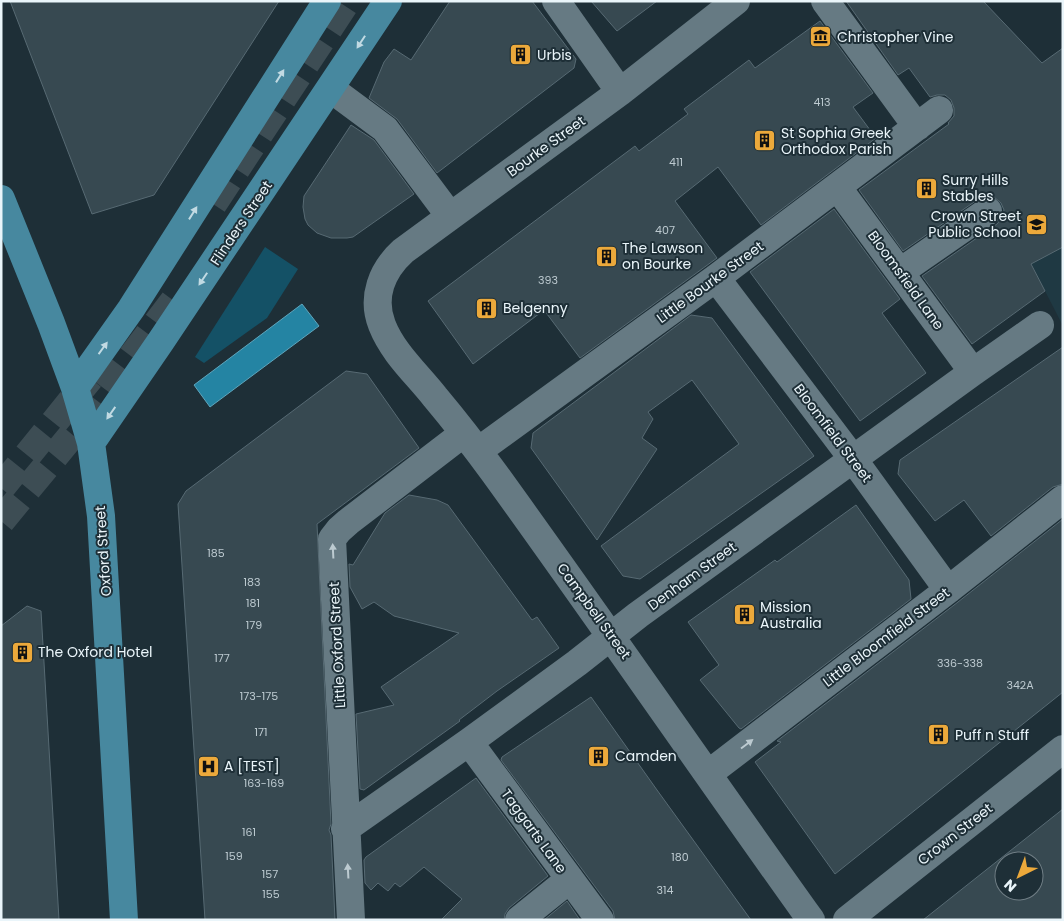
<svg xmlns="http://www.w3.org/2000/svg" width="1064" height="921" viewBox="0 0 1064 921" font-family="Poppins,sans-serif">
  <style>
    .built { fill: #1f3943 }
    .green { fill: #145166 }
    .water { fill: #2484a3; stroke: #5fa6bd }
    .building { fill: #374951; stroke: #576a73; fill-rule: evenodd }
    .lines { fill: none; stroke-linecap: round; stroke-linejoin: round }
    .highway-tunnel { stroke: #3d4d54; stroke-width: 28; stroke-dasharray: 28 14; stroke-linecap: butt }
    .minor { stroke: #667a83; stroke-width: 28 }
    .major { stroke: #47889f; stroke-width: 28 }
    .oneway { fill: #c1dae3 }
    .oneway2 { fill: #bccad0 }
    .labels { text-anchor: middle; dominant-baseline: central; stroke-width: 4; stroke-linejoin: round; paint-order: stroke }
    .number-label { font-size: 11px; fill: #bdcad0 }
    .poi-label { font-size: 14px; fill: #eaf5fa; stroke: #1e2f37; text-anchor: start }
    .street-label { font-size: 14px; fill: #eaf5fa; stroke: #1e2f37 }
  </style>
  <rect width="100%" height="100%" fill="#1e2f37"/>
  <!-- built -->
  <path class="built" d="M 1063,143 L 1063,326 L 990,184 Z"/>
  <!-- green -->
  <path class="green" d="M 265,247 L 298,269 L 267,318 L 204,363 L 195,357 Z"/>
  <!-- water -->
  <path class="water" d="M 302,304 L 319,326 L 210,407 L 194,385 Z"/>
  <!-- building -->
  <path class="building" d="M 10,1 L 279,1 L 154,195 L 92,214 Z
    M 450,1 L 532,1 L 576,59 L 574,68 L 437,173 L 397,119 L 369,98 L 384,62 L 394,49 L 411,60 Z
    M 591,1 L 657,1 L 617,31 Z
    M 846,1 L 983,1 L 1042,63 L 1063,48 L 1063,247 L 1031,264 L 1045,291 L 972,344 L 922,276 L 997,224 L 1002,218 L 1004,210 L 1001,203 L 994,197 L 987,195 L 980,198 L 903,251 L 859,190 L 949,124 L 948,123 L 954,116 L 954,108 L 951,100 L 945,95 L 937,95 L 930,97 L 909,68 L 898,75 Z
    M 820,21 L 873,93 L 853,107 L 876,138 L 761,225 L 718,167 L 675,201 L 717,258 L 580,358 L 544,310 L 473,364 L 428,301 L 635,146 L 639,151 L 688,114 L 684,109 L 749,60 L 755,68 Z
    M 351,125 L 374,140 L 414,194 L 353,237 L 347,238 L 331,238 L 317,233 L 308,225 L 305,219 L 303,207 L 304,196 Z
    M 834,209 L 900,299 L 882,313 L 926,373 L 860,421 L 750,272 Z
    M 691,315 L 712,318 L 814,456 L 640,579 L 623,576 L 601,546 L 739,444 L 692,380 L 648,412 L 653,419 L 642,438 L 657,449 L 597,540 L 531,448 L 533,433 Z
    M 1063,347 L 1063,484 L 1053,487 L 991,536 L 964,500 L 935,521 L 898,474 L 900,460 Z
    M 346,371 L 367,374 L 419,448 L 317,524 L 331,824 L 329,830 L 331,835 L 335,920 L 205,920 L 178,504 L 186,491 Z
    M 409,495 L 437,500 L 448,505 L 532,620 L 537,617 L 559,648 L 497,691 L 459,720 L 460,721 L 364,790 L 360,789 L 356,714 L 394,705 L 381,687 L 459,633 L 394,616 L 374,602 L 362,609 L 350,587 L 349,564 L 353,565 L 385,513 Z
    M 856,505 L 909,580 L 911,599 L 741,729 L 739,728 L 700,680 L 719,665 L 688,622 L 775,560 L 777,562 Z
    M 1063,519 L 1063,692 L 835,874 L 755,762 L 781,742 L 777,741 L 958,602 Z
    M 27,606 L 41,611 L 59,920 L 1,920 L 1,626 Z
    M 591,697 L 657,790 L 751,920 L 615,920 L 613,911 L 501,760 L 502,757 Z
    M 476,778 L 548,876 L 509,908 L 505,914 L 504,920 L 441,920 L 462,899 L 424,867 L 400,887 L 395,883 L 388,891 L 378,883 L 371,890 L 365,883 L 364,860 L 366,857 Z
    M 1063,809 L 1063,920 L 923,920 ZM 1004,861 L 1034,861 L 1034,891 L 1004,891 Z
    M 567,901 L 580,920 L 544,920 Z"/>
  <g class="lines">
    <!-- highway-tunnel -->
    <path class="highway-tunnel" d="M 213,204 L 347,1
      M 1,488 L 90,378
      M 1,521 L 82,423 L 176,298"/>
    <!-- minor -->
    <path class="minor" d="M 556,1 L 620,92
      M 736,1 L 620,92 L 403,251 C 382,270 371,297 382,325 C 393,353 416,373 435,397 C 456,422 476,448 495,474 C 602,622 705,772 811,920
      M 825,1 L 917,127
      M 331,89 L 385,129 L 450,216
      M 838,188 L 973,372
      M 900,272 L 988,211
      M 716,278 L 853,459 L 948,590
      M 478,451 L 716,278 L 939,110
      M 469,742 L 600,920
      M 708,774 L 948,590 L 1063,499
      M 345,829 L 469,742 L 577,663 L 638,615 L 973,372 L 1040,325
      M 351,920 L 332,539 L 339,530 L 348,522 L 464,433
      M 519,920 L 570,879
      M 847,920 L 1063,749"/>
    <!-- major -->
    <path class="major" d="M 1,199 L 51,323 L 75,388 L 91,443 L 101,516 L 124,920
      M 75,388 L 131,309 L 327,1
      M 91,443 L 161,341 L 388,1"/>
  </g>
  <!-- one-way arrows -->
  <defs><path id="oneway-solid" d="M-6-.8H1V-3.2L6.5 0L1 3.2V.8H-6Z" transform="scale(1.25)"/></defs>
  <g class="oneway">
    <use href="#oneway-solid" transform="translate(361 42) rotate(123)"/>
    <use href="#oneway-solid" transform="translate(280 76) rotate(-58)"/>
    <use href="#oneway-solid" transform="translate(193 213) rotate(-58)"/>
    <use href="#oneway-solid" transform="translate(203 279) rotate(124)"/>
    <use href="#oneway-solid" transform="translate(103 348) rotate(-54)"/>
    <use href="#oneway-solid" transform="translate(111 413) rotate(125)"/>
  </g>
  <g class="oneway2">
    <use href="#oneway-solid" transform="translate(333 551) rotate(-93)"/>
    <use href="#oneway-solid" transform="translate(747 744) rotate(-37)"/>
    <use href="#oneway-solid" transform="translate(348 871) rotate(-93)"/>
  </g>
  <!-- icons -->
  <defs>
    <symbol id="museum-square" viewBox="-11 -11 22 22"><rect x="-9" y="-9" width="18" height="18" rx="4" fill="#eca93b" stroke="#1e2f37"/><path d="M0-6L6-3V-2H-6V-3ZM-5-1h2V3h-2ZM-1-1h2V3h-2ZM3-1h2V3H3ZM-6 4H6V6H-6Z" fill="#111"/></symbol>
    <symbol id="building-square" viewBox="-11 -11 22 22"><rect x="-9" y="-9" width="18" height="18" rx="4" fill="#eca93b" stroke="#1e2f37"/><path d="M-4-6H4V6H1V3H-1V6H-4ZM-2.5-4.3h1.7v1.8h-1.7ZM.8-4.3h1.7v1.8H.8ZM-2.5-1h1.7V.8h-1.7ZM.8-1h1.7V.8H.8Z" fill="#111"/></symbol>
    <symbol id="school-square" viewBox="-11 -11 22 22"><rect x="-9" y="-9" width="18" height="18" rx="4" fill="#eca93b" stroke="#1e2f37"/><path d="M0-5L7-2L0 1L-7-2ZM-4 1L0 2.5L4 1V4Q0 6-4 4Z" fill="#111"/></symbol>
    <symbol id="hospital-square" viewBox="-11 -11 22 22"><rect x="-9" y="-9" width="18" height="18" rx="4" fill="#eca93b" stroke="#1e2f37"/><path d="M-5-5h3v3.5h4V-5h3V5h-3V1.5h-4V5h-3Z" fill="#111"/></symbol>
  </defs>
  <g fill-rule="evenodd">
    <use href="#museum-square" x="808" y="24" width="25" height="25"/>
    <use href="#building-square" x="508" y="42" width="25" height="25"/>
    <use href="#building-square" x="752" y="128" width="25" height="25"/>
    <use href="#building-square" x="914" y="176" width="25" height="25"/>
    <use href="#school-square" x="1024" y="212" width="25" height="25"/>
    <use href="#building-square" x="594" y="244" width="25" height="25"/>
    <use href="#building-square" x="474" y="296" width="25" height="25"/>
    <use href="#building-square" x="732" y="602" width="25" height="25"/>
    <use href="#building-square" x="10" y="640" width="25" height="25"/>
    <use href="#building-square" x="926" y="722" width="25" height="25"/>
    <use href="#building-square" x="586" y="744" width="25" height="25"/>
    <use href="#hospital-square" x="196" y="754" width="25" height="25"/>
  </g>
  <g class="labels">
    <!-- number labels -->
    <g class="number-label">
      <text x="822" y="102">413</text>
      <text x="676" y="162">411</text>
      <text x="665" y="230">407</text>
      <text x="548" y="280">393</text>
      <text x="216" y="553">185</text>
      <text x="252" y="582">183</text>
      <text x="253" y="603">181</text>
      <text x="254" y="625">179</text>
      <text x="222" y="658">177</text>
      <text x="960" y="663">336-338</text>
      <text x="1020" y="685">342A</text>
      <text x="259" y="696">173-175</text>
      <text x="261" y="732">171</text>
      <text x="264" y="783">163-169</text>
      <text x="249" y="832">161</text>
      <text x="234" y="856">159</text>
      <text x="680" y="857">180</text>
      <text x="270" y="874">157</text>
      <text x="665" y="890">314</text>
      <text x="271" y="894">155</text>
    </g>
    <!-- poi labels -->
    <g class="poi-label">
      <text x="837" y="37">Christopher Vine</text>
      <text x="537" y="55">Urbis</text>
      <text x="781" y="133">St Sophia Greek<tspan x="781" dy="16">Orthodox Parish</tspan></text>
      <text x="942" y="180">Surry Hills<tspan x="942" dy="16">Stables</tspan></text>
      <text x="1021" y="216" text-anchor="end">Crown Street<tspan x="1021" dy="16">Public School</tspan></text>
      <text x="622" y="248">The Lawson<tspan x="622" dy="16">on Bourke</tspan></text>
      <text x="503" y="308">Belgenny</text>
      <text x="760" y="607">Mission<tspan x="760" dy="16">Australia</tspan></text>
      <text x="38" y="652">The Oxford Hotel</text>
      <text x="955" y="735">Puff n Stuff</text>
      <text x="615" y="756">Camden</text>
      <text x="224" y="766">A [TEST]</text>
    </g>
    <!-- street labels -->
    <g class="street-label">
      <text transform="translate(546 146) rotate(-36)">Bourke Street</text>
      <text transform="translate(241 223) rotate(-56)">Flinders Street</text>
      <text transform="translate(906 280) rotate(54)">Bloomsfield Lane</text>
      <text transform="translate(710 282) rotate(-36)">Little Bourke Street</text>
      <text transform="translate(833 433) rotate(53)">Bloomfield Street</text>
      <text transform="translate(103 551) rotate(-94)">Oxford Street</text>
      <text transform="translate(692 576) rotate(-36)">Denham Street</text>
      <text transform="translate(594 611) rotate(54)">Campbell Street</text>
      <text transform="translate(886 637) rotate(-37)">Little Bloomfield Street</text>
      <text transform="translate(337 645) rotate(-93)">Little Oxford Street</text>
      <text transform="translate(534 831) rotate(54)">Taggarts Lane</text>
      <text transform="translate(955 834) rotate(-38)">Crown Street</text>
    </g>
  </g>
  <!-- border -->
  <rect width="1064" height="921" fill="none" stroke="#eaf5fa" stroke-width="5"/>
  <!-- north arrow -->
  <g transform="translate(1019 876) rotate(222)"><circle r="24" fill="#1e2f37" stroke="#707e85"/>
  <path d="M0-4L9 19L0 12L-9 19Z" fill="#eca93b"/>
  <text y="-8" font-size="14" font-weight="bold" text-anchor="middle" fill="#eaf5fa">N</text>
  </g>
</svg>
